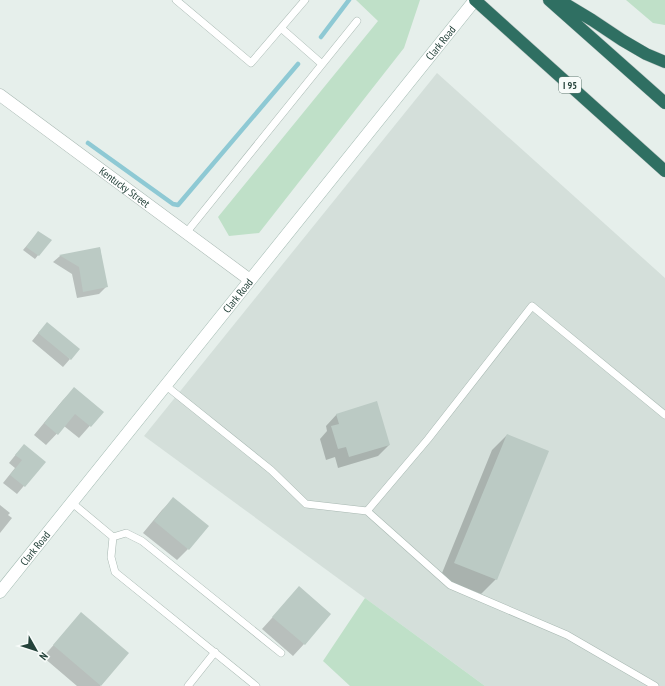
<svg xmlns="http://www.w3.org/2000/svg" width="665" height="686" viewBox="0 0 665 686" font-family="'PT Sans Narrow',sans-serif">
  <style>
    .built { fill: #d4dfda }
    .green { fill: #bfe0c8 }
    .shadow { fill: #0003 }
    .lines { fill: none; stroke-linecap: round; stroke-linejoin: round }
    .stream { stroke: #8ec9d4; stroke-width: 4.5 }
    .building { fill: #bbcac4 }
    .lane-casing { stroke: #a8b8b2; stroke-width: 8 }
    .street-casing { stroke: #a8b8b2; stroke-width: 13 }
    .secondary-casing { stroke: #a4bbb3; stroke-width: 13 }
    .highway-casing { stroke: #c2cac8; stroke-width: 13 }
    .lane { stroke: #fff; stroke-width: 7 }
    .street { stroke: #fff; stroke-width: 12 }
    .secondary { stroke: #fff; stroke-width: 12 }
    .highway { stroke: #2f6f62; stroke-width: 12 }
    .labels { text-anchor: middle; dominant-baseline: central; stroke-width: 4; stroke-linejoin: round; paint-order: stroke }
    .shield { fill: #f7fbf9; stroke: #637a73; stroke-width: 1 }
    .shield-label { font-size: 10px; font-weight: bold; fill: #24423a }
    .street-label { font-size: 11px; fill: #24423a; stroke: #f7fbf9 }
  </style>
  <rect width="100%" height="100%" fill="#e6efeb"/>
  <!-- built -->
  <path class="built" d="M 437,73 L 665,278 L 665,686 L 485,686 L 144,436 Z"/>
  <!-- green -->
  <path class="green" d="M 356,0 L 420,0 L 404,48 L 259,233 L 229,236 L 218,217 L 378,21 Z
    M 626,0 L 665,0 L 665,25 L 653,23 Z
    M 365,598 L 485,686 L 350,686 L 323,661 Z"/>
  <!-- shadow -->
  <path class="shadow" d="M 35,236 L 50,240 L 35,259 L 23,250 Z
    M 100,248 L 106,287 L 99,294 L 77,298 L 72,274 L 53,262 L 60,256 Z
    M 40,331 L 70,359 L 63,367 L 32,341 Z
    M 74,389 L 102,412 L 79,438 L 64,426 L 46,445 L 34,435 L 63,400 Z
    M 337,414 L 389,445 L 378,456 L 338,468 L 335,457 L 326,460 L 320,439 L 327,431 L 326,426 Z
    M 507,435 L 496,579 L 481,594 L 440,578 L 492,450 Z
    M 17,453 L 44,462 L 17,494 L 3,483 L 15,468 L 9,463 Z
    M 173,499 L 188,549 L 177,560 L 143,533 L 162,510 Z
    M 0,505 L 10,513 L 8,515 L 12,518 L 0,533 Z
    M 299,588 L 304,644 L 293,656 L 262,629 Z
    M 81,614 L 127,653 L 100,686 L 77,686 L 43,657 Z"/>
  <g class="lines">
    <!-- stream -->
    <path class="stream" d="M 321,37 L 349,0
      M 88,143 L 173,204 L 178,205 L 298,64"/>
  </g>
  <!-- building -->
  <path class="building" d="M 38,231 L 52,240 L 39,256 L 26,247 Z
    M 100,247 L 108,287 L 83,292 L 79,267 L 59,255 Z
    M 47,322 L 80,349 L 71,360 L 38,333 Z
    M 74,387 L 104,412 L 91,427 L 75,414 L 58,435 L 44,423 Z
    M 377,401 L 390,445 L 349,457 L 346,447 L 338,449 L 331,426 L 339,424 L 336,414 Z
    M 507,434 L 549,451 L 497,580 L 454,563 Z
    M 24,444 L 46,462 L 25,487 L 10,475 L 22,460 L 15,455 Z
    M 173,497 L 209,526 L 189,550 L 154,521 Z
    M 299,586 L 331,614 L 305,645 L 272,617 Z
    M 81,612 L 129,653 L 101,686 L 53,645 Z"/>
  <g class="lines">
    <defs>
      <path id="lane" d="M 176,0 L 251,63 L 305,0
        M 281,28 L 322,64
        M 186,233 L 357,21
        M 165,385 L 271,470 L 306,504 L 367,511 L 450,585 L 567,635 L 655,686
        M 71,502 L 113,537 L 126,533 L 142,541 L 281,653
        M 367,511 L 428,439 L 532,306 L 665,415
        M 113,537 L 111,557 L 115,572 L 256,686
        M 188,686 L 215,652"/>
      <g id="street">
        <path id="s1" d="M 0,95 L 250,280"/>
      </g>
      <g id="secondary">
        <path id="s2" d="M 0,592 L 475,0"/>
      </g>
      <path id="highway" d="M 475,0 L 665,171
        M 549,0 L 665,103
        M 559,0 L 592,20 L 622,40 L 646,54 L 665,62"/>
    </defs>
    <!-- lane casing -->
    <use href="#lane" class="lane-casing"/>
    <!-- street casing -->
    <use href="#street" class="street-casing"/>
    <!-- secondary casing -->
    <use href="#secondary" class="secondary-casing"/>
    <!-- highway casing -->
    <use href="#highway" class="highway-casing"/>
    <!-- lane -->
    <use href="#lane" class="lane"/>
    <!-- street -->
    <use href="#street" class="street"/>
    <!-- secondary -->
    <use href="#secondary" class="secondary"/>
    <!-- highway -->
    <use href="#highway" class="highway"/>
  </g>
  <g class="labels">
    <!-- shield labels -->
    <rect class="shield" x="559" y="77" width="22" height="16" rx="3"/>
    <g class="shield-label">
      <text x="570" y="85">I 95</text>
    </g>
    <!-- street labels -->
    <g class="street-label">
      <text stroke="none"><textPath href="#s2" startOffset="704">Clark Road</textPath></text>
      <text stroke="none"><textPath href="#s1" startOffset="155">Kentucky Street</textPath></text>
      <text stroke="none"><textPath href="#s2" startOffset="380">Clark Road</textPath></text>
      <text stroke="none"><textPath href="#s2" startOffset="56">Clark Road</textPath></text>
    </g>
  </g>
  <!-- north arrow -->
  <g transform="translate(36 650) rotate(129)" stroke="#f7fbf9" stroke-width="3" paint-order="stroke">
  <path d="M0-3L7 15L0 10L-7 15Z" fill="#24423a"/>
  <text y="-6" font-size="11" font-weight="bold" text-anchor="middle" fill="#24423a">N</text>
  </g>
</svg>
